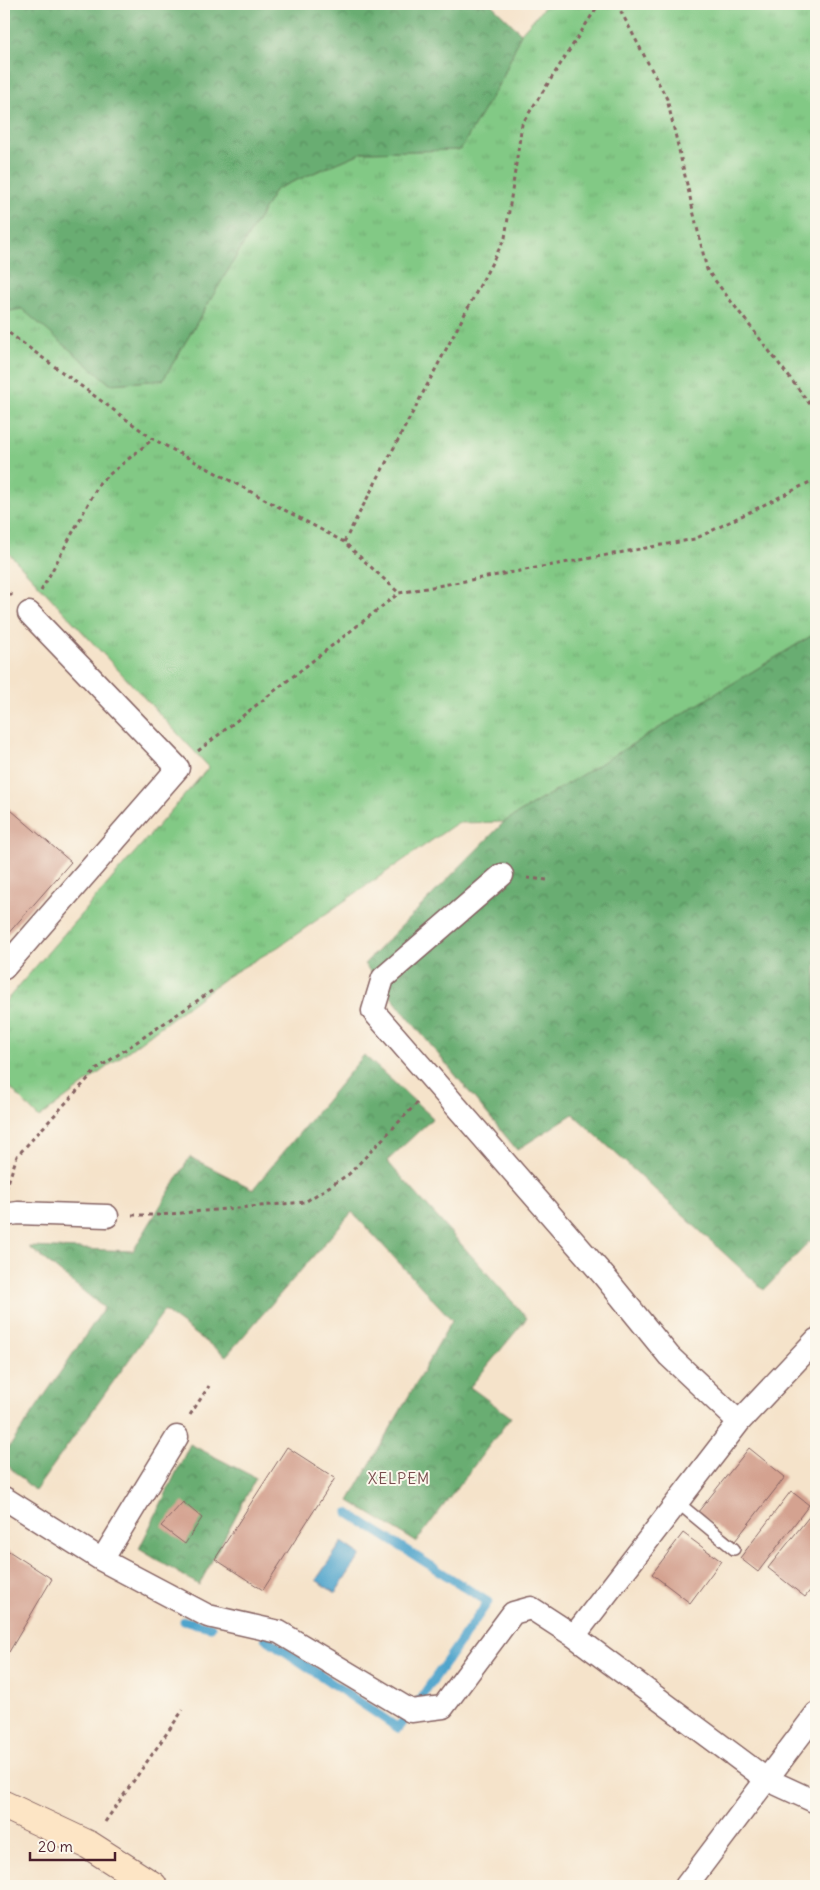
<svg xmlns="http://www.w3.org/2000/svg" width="820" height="1890" viewBox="0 0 820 1890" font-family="Delius,sans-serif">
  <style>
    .grass { fill: url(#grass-tufts); stroke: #667458 }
    .forest { fill: url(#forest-crowns); stroke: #5a664e }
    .water { fill: #50a4cc; stroke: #4d627c }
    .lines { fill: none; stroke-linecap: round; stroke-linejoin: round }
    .stream { stroke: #50a4cc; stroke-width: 9 }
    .building { fill: #d4a290 }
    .service-casing { stroke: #866463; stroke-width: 14 }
    .minor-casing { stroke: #866463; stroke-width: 25 }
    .secondary-casing { stroke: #866463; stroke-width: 30 }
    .path { stroke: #866463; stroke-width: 3; stroke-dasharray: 4 4; stroke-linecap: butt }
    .service { stroke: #fff; stroke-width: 11 }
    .minor { stroke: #fff; stroke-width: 22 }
    .secondary { stroke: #fde5c5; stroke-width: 28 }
    .labels { text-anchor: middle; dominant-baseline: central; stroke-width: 4; stroke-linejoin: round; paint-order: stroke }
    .neighbourhood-label { font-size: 15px; letter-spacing: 1px; fill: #7a4d4e; stroke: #fbf7ec }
  </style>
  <defs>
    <pattern id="grass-tufts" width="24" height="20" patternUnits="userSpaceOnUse" patternTransform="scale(1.25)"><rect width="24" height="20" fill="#82c985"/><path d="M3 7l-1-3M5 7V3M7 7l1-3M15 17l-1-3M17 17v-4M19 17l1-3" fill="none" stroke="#72ac73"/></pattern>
    <pattern id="forest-crowns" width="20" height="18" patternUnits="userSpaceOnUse" patternTransform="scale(1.25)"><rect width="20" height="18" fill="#69ad72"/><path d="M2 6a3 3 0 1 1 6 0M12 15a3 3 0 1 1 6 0" fill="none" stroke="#588c5e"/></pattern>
  </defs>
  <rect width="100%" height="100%" fill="#fbf7ec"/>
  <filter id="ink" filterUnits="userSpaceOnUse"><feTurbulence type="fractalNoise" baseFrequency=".02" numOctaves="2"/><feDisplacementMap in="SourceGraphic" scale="10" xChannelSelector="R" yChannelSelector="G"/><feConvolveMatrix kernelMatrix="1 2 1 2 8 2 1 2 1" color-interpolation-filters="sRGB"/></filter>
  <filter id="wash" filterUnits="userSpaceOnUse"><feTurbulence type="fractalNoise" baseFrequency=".0096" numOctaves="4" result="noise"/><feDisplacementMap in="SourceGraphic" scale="20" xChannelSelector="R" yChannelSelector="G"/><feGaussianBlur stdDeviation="1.12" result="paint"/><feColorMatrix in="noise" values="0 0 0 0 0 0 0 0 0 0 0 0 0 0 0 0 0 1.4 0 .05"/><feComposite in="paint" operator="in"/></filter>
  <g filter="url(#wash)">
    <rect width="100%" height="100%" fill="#f5e3ca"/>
    <!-- grass -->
    <path class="grass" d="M 547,4 L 816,4 L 816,633 L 504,822 L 457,823 L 278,947 L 228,976 L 39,1118 L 4,1081 L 4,1003 L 209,767 L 4,548 L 4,312 L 22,308 L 110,384 L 163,380 L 276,189 L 363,152 L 460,150 L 503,77 L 521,33 Z"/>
    <!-- forest -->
    <path class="forest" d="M 4,4 L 491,4 L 521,33 L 503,77 L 460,150 L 363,152 L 276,189 L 163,380 L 110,384 L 22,309 L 4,312 Z
      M 816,633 L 816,1249 L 810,1241 L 764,1290 L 573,1114 L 517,1150 L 364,964 L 504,822 Z
      M 364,1055 L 433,1118 L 387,1161 L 527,1318 L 470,1387 L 511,1417 L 416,1542 L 349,1501 L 452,1320 L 352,1212 L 226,1356 L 164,1311 L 35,1491 L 4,1462 L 4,1455 L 104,1308 L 29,1247 L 133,1251 L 190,1157 L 253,1189 Z
      M 190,1444 L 256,1478 L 199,1585 L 139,1549 Z"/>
    <!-- water -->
    <path class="water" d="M 342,1542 L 361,1555 L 335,1593 L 316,1580 Z"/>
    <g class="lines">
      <!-- stream -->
      <path class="stream" d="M 184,1621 L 211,1627
        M 265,1638 L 398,1728 L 418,1702 L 488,1602 L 348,1513"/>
    </g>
    <g id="blocks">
      <!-- building -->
      <path class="building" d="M 4,804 L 71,862 L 6,936 L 4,935 Z
        M 287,1447 L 335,1478 L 263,1590 L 215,1559 Z
        M 749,1448 L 785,1477 L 735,1541 L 698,1512 Z
        M 791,1491 L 809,1505 L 758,1572 L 740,1558 Z
        M 183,1502 L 202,1518 L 185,1544 L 161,1526 Z
        M 816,1508 L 816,1583 L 805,1597 L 768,1568 Z
        M 683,1533 L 721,1561 L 690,1603 L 652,1574 Z
        M 4,1548 L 52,1579 L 9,1652 L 4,1649 Z"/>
    </g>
  </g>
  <g filter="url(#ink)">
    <use href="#blocks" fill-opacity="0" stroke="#866463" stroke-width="1"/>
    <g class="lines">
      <defs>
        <path id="service" d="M 677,1502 L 734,1549"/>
        <path id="minor" d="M 502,875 L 383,978 L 373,1011 L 604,1276 L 669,1356 L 739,1422
          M 4,968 L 178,768 L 29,613
          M 4,1215 L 18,1213 L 107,1216
          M 4,1498 L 102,1560 L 208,1616 L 279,1632 L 411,1711 L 443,1707 L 513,1613 L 531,1608 L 574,1636 L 766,1779 L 816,1802
          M 102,1560 L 177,1437
          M 574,1636 L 739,1422 L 816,1340
          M 686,1886 L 816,1714"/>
        <path id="secondary" d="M 4,1805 L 89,1845 L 153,1886"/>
      </defs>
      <!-- service casing -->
      <use href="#service" class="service-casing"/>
      <!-- minor casing -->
      <use href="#minor" class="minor-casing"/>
      <!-- secondary casing -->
      <use href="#secondary" class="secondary-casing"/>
      <!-- path -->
      <path class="path" d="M 617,4 L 667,99 L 707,270 L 816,412
        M 9,333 L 153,439 L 344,542 L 399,593
        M 344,542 L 505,238 L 522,124 L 599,4
        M 4,588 L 12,596
        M 41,591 L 100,482 L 153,439
        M 198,751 L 399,593 L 695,539 L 816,479
        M 527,878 L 548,880
        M 6,1189 L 17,1156 L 97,1069 L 213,990
        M 132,1215 L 159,1215 L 305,1202 L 349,1174 L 418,1102
        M 190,1415 L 209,1386
        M 105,1822 L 183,1710"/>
      <!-- service -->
      <use href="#service" class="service"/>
      <!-- minor -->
      <use href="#minor" class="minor"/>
      <!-- secondary -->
      <use href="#secondary" class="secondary"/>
    </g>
  </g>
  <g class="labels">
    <!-- neighbourhood labels -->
    <g class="neighbourhood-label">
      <text x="399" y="1478">XELPEM</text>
    </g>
  </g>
  <!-- margin -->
  <rect width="820" height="1890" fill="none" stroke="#fbf7ec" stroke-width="20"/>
  <!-- scale -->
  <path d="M30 1852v8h85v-8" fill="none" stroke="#4a1f2b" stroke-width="2.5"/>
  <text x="38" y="1852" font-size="15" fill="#4a1f2b" stroke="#fbf7ec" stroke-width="4" paint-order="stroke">20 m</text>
</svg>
